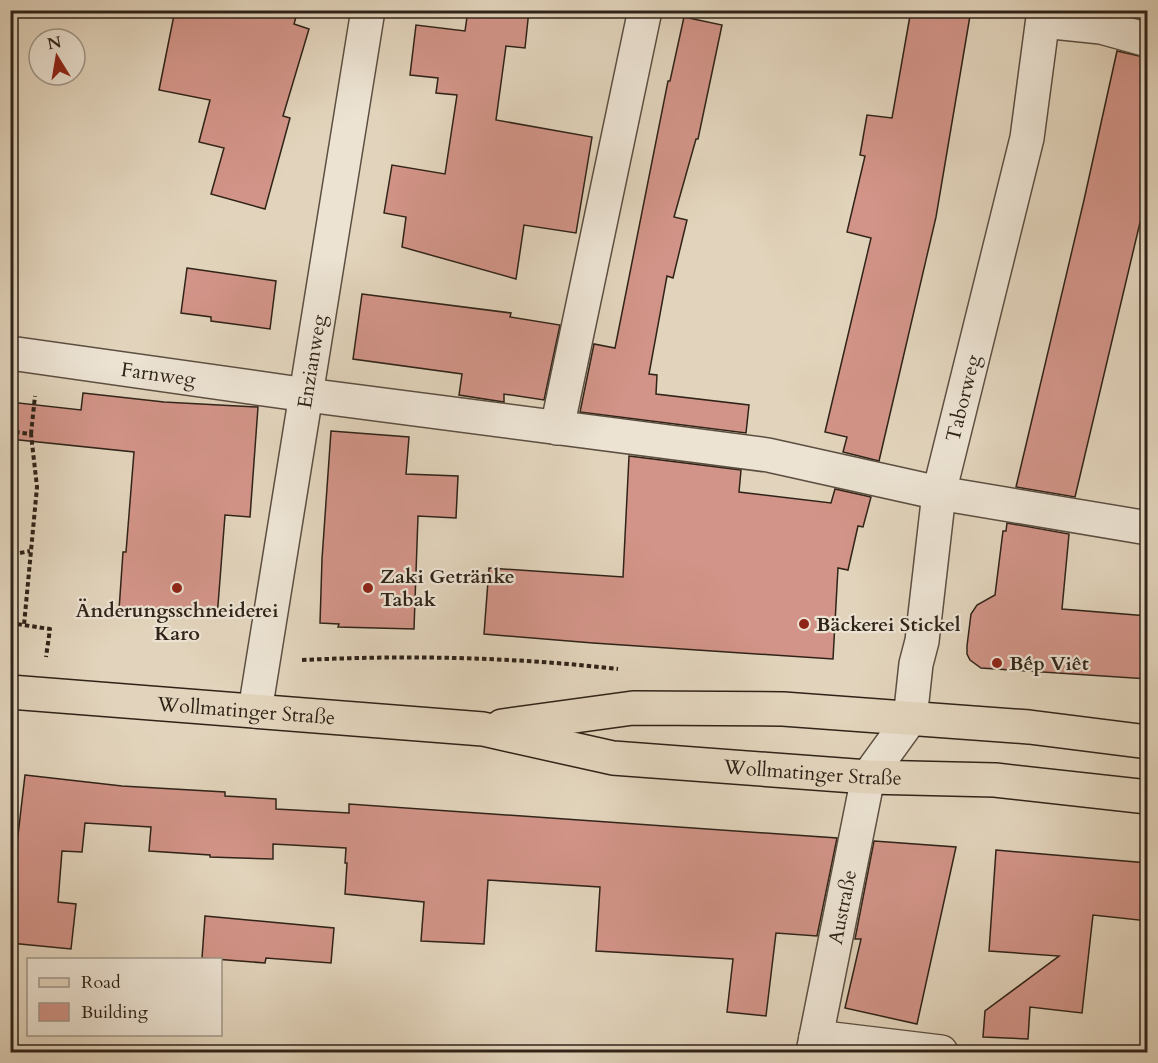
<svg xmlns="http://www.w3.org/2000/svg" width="1158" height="1063" viewBox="0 0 1158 1063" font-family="Cardo,serif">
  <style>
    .building { fill: #d29488; stroke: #2f2318; stroke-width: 1.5 }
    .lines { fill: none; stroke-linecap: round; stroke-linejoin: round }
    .minor-casing { stroke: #5c4f41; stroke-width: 36 }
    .major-casing { stroke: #2f2318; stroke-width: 36 }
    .path { stroke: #2f2318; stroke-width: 4; stroke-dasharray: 4.5 3; stroke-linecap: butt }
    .minor { stroke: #ece3d3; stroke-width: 33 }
    .major { stroke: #e2d4bc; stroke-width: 33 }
    .poi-dot { fill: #8f2418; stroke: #ece3d3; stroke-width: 2 }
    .labels { text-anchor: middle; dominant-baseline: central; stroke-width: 4.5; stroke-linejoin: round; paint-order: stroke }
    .street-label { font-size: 20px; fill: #2f2318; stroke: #ece3d3 }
    .poi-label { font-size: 20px; font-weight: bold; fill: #2f2318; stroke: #ece3d3; text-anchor: start }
  </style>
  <rect width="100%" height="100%" fill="#e2d4bc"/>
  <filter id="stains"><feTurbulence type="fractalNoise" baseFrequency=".00333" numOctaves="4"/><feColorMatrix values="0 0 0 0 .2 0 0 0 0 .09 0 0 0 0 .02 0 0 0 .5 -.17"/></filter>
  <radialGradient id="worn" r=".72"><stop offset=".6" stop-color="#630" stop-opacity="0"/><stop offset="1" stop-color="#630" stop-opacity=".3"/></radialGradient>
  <!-- building -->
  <path class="building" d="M 175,10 L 298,10 L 294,24 L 309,29 L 283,116 L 290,118 L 265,209 L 211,194 L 224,148 L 199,142 L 210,100 L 159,90 Z
    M 468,10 L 529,10 L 525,48 L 506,46 L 496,120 L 592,137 L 576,233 L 524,225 L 516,279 L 402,247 L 406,217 L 384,213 L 392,165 L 445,174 L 457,95 L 436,93 L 438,78 L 410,75 L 416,25 L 465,31 Z
    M 911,10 L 971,10 L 936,217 L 879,461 L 843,452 L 847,437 L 825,432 L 871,238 L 847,232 L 865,156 L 860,155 L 867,115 L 892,118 Z
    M 684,17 L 722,25 L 698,139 L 696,139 L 674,217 L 687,220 L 673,278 L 667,276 L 649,374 L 657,375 L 656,394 L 749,405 L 746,433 L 580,412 L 594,344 L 615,348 L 668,81 L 670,81 Z
    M 1117,51 L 1148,58 L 1148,215 L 1142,214 L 1075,497 L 1016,487 L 1084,200 Z
    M 187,268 L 276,281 L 270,329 L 211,321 L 211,317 L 181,313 Z
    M 362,294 L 511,313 L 510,317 L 560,325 L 544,400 L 504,394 L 504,402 L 459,395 L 462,374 L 353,359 Z
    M 83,393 L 164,402 L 258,407 L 250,517 L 225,515 L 217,618 L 119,610 L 123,552 L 126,552 L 134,452 L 10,439 L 10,402 L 81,410 Z
    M 331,431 L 409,437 L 406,474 L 458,476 L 456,518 L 418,516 L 414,629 L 338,627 L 339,624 L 320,623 L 322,559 Z
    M 629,456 L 741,470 L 739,492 L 831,503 L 835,489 L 871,497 L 863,527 L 858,526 L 848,570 L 838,568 L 833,659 L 593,643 L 484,634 L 489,568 L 623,577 Z
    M 1007,523 L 1069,534 L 1062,609 L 1148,616 L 1148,679 L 981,668 L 970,660 L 967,654 L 967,646 L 971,614 L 977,605 L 995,595 L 1003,531 L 1006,531 Z
    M 25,775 L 122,786 L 225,792 L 225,796 L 276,799 L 276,809 L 349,813 L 349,804 L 837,838 L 817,936 L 776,933 L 766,1016 L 727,1012 L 733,959 L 596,951 L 600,887 L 488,880 L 484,944 L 421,941 L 424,902 L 345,894 L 347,863 L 345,863 L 346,848 L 273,844 L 273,859 L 210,857 L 210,855 L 149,851 L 151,827 L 85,823 L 82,852 L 62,851 L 58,902 L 76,904 L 71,949 L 10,943 L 10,904 Z
    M 874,841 L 956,847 L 917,1024 L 845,1008 L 861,939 L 855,939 Z
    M 996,850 L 1148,863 L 1148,921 L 1093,915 L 1082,1013 L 1030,1007 L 1028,1039 L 983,1037 L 985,1011 L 1059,956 L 989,951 Z
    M 205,916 L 334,928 L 331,963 L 266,958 L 265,963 L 202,958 Z"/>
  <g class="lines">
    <defs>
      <g id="minor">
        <path d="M 1043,21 L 1101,27 L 1148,40"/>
        <path id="s1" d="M 10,353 L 307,395 L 768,455 L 939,493 L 1148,528"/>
        <path d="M 557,428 L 645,10"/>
        <path id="s2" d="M 255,711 L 368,10"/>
        <path d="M 816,1037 L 941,1052"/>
        <path id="s3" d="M 813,1052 L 868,777 L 910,719 L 916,664 L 922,641 L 939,493 L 1027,138 L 1044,10"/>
      </g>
      <g id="major">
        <path id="s4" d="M 10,692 L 483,729 L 613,758 L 868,777 L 995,780 L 1148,797"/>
        <path d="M 502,726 L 633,708 L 783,709 L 1029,727 L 1148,742"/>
      </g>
    </defs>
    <!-- minor casing -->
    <use href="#minor" class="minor-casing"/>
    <!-- major casing -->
    <use href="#major" class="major-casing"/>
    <!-- path -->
    <path class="path" d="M 15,432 L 31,434 L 37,487 L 24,625
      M 31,434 L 35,396
      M 20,553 L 30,551
      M 10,623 L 50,629 L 46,657
      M 302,660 C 408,655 513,657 618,669"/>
    <!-- minor -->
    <use href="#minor" class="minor"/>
    <!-- major -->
    <use href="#major" class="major"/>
  </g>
  <!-- markers -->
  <g class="poi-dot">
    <circle cx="177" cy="588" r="6"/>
    <circle cx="368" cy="588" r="6"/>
    <circle cx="804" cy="624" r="6"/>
    <circle cx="997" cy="663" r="6"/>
  </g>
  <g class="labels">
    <!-- street labels -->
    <g class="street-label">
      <text stroke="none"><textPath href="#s2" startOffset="354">Enzianweg</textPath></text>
      <text stroke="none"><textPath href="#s1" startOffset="150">Farnweg</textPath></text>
      <text stroke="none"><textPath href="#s3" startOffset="678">Taborweg</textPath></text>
      <text stroke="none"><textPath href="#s4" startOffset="237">Wollmatinger Straße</textPath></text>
      <text stroke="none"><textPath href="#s4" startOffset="808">Wollmatinger Straße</textPath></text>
      <text stroke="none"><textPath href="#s3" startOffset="148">Austraße</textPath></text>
    </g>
    <!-- poi labels -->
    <g class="poi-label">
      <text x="380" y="576">Zaki Getränke<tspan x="380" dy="23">Tabak</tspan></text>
      <text x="177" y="610" text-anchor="middle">Änderungsschneiderei<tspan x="177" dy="23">Karo</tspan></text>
      <text x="816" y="624">Bäckerei Stickel</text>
      <text x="1009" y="663">Bếp Viêt</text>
    </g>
  </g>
  <!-- margin -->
  <rect width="1158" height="1063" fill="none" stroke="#e2d4bc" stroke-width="36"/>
  <rect x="12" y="12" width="1134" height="1039" fill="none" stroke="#2f2318" stroke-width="3"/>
  <rect x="18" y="18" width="1122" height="1027" fill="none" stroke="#2f2318" stroke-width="1.5"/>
  <!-- legend -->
  <rect x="27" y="958" width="195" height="78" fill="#ece3d3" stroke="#a09688" stroke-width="1.5"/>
  <rect x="39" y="978" width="30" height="9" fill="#e2d4bc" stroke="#a09688" stroke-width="1.5"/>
  <text x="81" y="988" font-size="18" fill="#2f2318">Road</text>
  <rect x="39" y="1003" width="30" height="18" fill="#d29488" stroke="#a09688" stroke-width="1.5"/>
  <text x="81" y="1018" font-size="18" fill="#2f2318">Building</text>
  <!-- north arrow -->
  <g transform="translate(57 57) rotate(349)"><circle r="28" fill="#ece3d3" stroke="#a09688" stroke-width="1.5"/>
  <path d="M0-4.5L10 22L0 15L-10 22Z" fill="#8f2418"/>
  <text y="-9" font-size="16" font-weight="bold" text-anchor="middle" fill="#2f2318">N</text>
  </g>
  <rect width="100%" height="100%" filter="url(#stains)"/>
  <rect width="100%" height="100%" fill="url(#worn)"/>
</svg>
